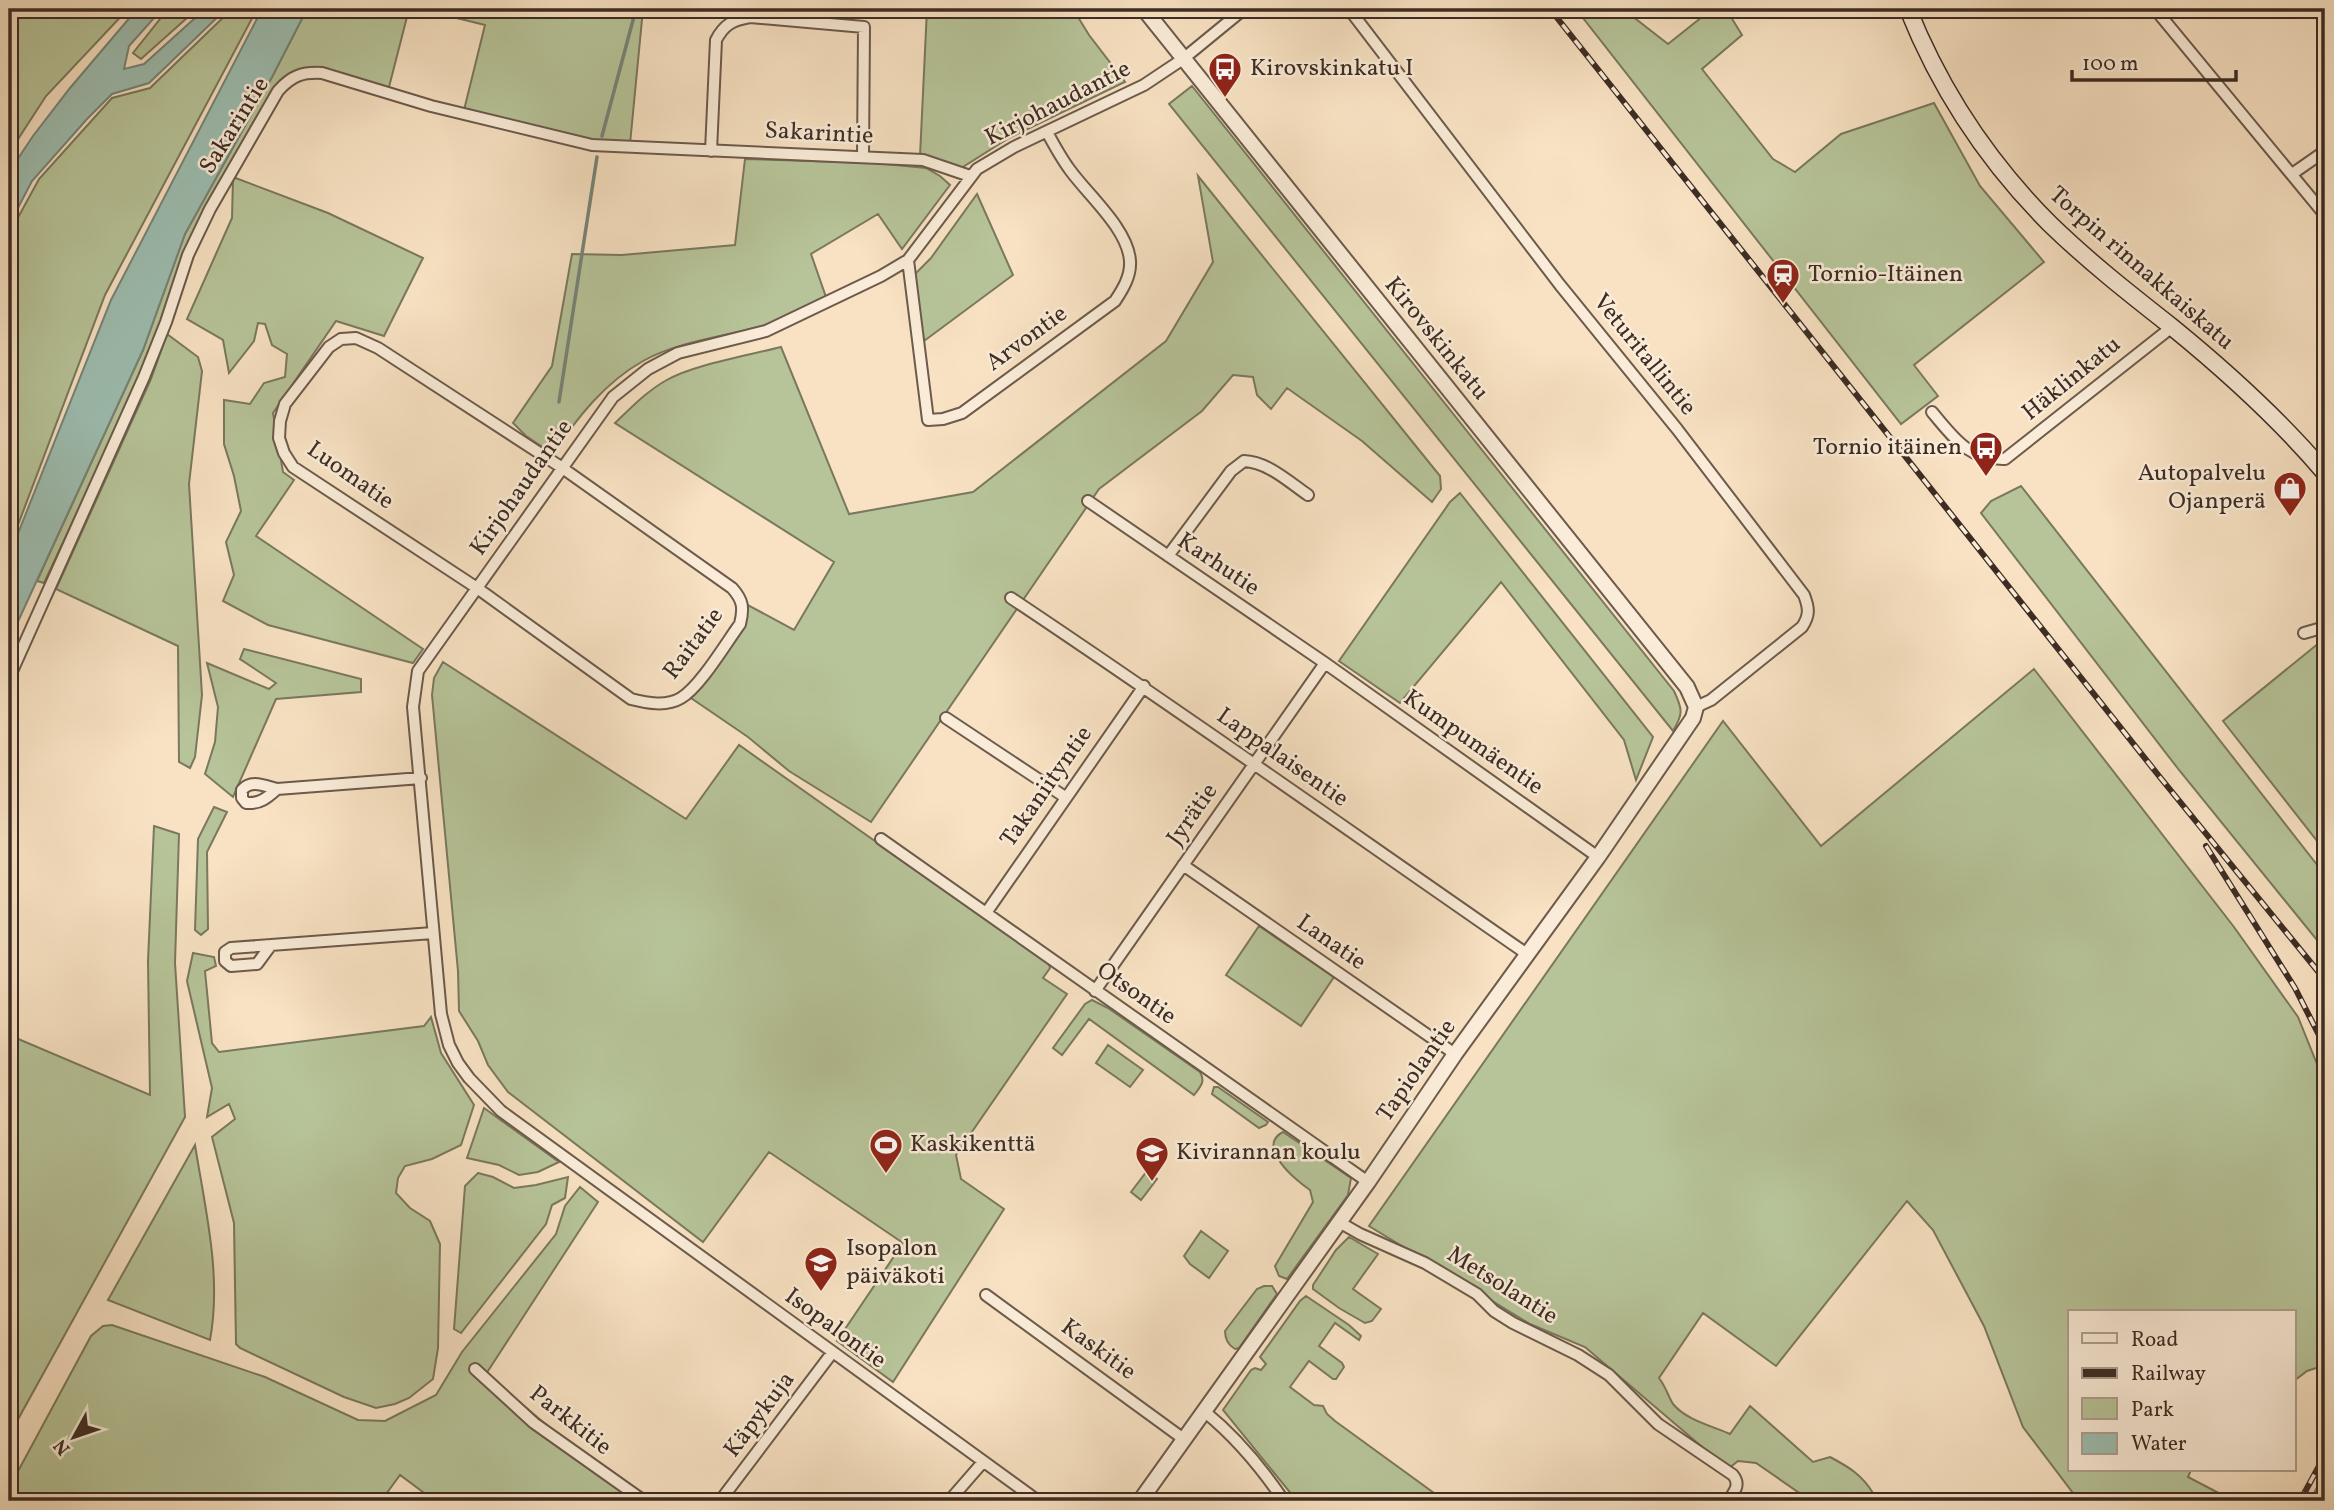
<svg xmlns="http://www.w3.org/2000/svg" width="2334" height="1510" viewBox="0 0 2334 1510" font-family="Vollkorn,serif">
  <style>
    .green { fill: #b7c499; stroke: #7a785e; stroke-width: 2 }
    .water { fill: #9dbeb1; stroke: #778479; stroke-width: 2 }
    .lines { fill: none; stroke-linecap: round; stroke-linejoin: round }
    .stream { stroke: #778479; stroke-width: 3.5 }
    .minor-casing { stroke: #6c5a4c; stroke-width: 14 }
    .tertiary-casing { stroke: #6c5a4c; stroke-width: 18 }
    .secondary-casing { stroke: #3d2c24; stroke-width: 19 }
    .minor { stroke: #faecd8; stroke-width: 10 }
    .tertiary { stroke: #faecd8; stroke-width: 14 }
    .secondary { stroke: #faecd8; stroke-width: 16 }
    .rail-casing { stroke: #3d2c24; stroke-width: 6 }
    .rail { stroke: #faecd8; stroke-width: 3.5; stroke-dasharray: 10; stroke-linecap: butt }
    .labels { text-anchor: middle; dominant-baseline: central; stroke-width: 5; stroke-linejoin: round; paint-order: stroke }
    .poi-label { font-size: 24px; fill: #3d2c24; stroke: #faecd8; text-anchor: start }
    .street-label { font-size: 24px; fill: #3d2c24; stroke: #faecd8 }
  </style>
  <rect width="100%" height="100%" fill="#f8e2c3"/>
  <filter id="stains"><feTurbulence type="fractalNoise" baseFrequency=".00286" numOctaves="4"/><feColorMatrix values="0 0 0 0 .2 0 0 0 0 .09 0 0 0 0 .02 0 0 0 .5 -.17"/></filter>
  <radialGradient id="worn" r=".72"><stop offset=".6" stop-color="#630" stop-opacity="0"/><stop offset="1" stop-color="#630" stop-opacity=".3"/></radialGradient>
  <!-- green -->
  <path class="green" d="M 9,9 L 128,9 L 46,96 L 9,153 Z
    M 168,9 L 197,9 L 141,59 L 133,53 Z
    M 232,9 L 257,9 L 105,295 L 13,538 L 9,536 L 9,234 L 39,179 L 112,98 L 150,88 Z
    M 307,9 L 409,9 L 388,91 L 322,69 L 292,73 L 207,207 L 141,376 L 44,583 L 37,581 L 143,350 L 185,234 L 272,77 Z
    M 420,9 L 643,9 L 630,144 L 582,142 L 464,110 L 485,25 Z
    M 927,9 L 1073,9 L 1089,35 L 1125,82 L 1009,138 L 963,167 L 960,172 L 950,164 L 920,156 Z
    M 1576,9 L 1623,9 L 1668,44 L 1712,9 L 1726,9 L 1742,35 L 1702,69 L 1773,159 L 1795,172 L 1841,134 L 1934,103 L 1980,186 L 2044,262 L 1914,365 L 1938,396 L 1901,424 Z
    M 1192,86 L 1674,691 C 1683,710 1683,714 1673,731 L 1169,104 Z
    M 745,159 L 875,163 L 926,168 L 940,176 L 950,185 L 902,249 L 878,214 L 811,254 L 826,297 C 805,307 784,319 762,326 C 723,337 679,341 643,361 C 604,383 577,418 553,454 L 526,436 L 513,423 L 552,366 L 572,254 L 622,255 L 735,245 Z
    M 1198,176 L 1440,476 L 1441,489 L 1432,502 L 1362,441 L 1287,388 L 1271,409 L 1257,395 L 1253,377 L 1233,375 L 1202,411 L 1099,489 L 871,822 L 789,771 L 748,737 L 691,698 L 743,626 L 746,604 L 794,630 L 834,562 L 615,423 C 631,408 646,392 665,381 C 691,365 750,355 781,347 L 849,514 L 973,492 L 1166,341 L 1213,262 Z
    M 233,177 L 328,213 L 423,258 L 384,336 L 336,321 L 273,413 L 283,472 L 294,480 L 256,536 L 423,649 L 413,663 L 268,625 L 223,601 L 234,575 L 226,542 L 241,511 L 234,476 L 224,444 L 224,400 L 250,404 L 264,383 L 285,377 L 287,354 L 272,345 L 265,324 L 258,323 L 254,341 L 229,373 L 223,340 L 187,319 L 232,218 Z
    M 977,194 L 1013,275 L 920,344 L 913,276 L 931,258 Z
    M 167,334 L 198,357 L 202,371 L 189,484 L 202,695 L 195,757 L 190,768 L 179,762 L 178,646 L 56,589 L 151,379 Z
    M 2021,486 L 2325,875 L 2325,950 L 2179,770 L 1981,513 L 1991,501 Z
    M 1460,493 L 1653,737 L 1636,780 L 1624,740 L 1501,582 L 1400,703 L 1339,661 L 1450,502 Z
    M 2325,638 L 2325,851 L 2223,721 Z
    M 244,649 L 361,679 L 361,692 L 276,699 L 233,797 L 205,774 L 215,742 L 218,707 L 207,663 L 269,689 L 276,683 L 240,659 Z
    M 443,662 L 686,819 L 739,745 L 1049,964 L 1050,968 L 1043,978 L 1067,994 L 956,1155 L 961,1179 L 1004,1209 L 893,1382 L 837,1341 L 903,1243 L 769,1152 L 703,1242 L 508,1092 L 488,1065 L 478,1041 L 459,1011 L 458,971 L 432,695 L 434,678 Z
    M 2034,669 L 2234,927 L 2298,1017 L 2325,1084 L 2325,1371 L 2319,1367 L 2307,1371 L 2294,1381 L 2294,1312 L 2070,1312 L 2070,1470 L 2191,1470 L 2188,1477 L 2234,1501 L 2079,1501 L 2023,1427 L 1984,1326 L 1933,1230 L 1907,1201 L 1776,1366 L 1703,1313 L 1659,1378 C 1666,1387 1668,1396 1673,1404 C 1686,1420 1712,1426 1730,1434 L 1750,1406 L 1813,1462 L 1830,1457 C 1849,1467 1862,1475 1873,1493 L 1870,1501 L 1811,1501 L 1756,1463 L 1738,1461 L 1728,1469 L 1585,1347 L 1530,1324 L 1369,1226 L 1723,721 L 1821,846 Z
    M 214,807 L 227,812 L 207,852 L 208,929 L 201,935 L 195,930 L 198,839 Z
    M 154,826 L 179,834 L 175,963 L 185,1117 L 16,1423 L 9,1444 L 9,1035 L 150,1095 L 148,961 Z
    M 1259,926 L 1334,977 L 1301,1026 L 1226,975 Z
    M 193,953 L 214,957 L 216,966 L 205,971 L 212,1043 L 219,1052 L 424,1026 L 431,1017 L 441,1053 L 474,1105 L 461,1145 L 432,1159 L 405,1166 L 398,1178 L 396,1193 L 410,1208 L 430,1221 L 440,1244 L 438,1348 L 433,1379 L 409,1398 L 395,1404 L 376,1408 L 344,1397 L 240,1348 L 236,1344 L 234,1223 L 212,1137 L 235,1119 L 229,1104 L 207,1117 L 212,1088 L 187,981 Z
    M 1092,1000 L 1108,1008 L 1200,1072 C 1206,1082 1200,1087 1194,1095 L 1089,1019 L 1062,1055 L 1053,1048 L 1085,1004 Z
    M 1108,1045 L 1143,1070 L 1130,1087 L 1096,1063 Z
    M 1214,1087 L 1218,1087 L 1268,1122 L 1266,1125 L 1259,1128 L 1212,1094 Z
    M 484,1108 L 559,1162 L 538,1172 L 519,1175 L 499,1165 L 467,1158 Z
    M 1283,1132 L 1351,1178 L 1348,1195 L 1287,1279 L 1279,1276 L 1275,1266 L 1313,1202 L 1310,1190 C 1296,1181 1255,1146 1283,1132 Z
    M 195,1145 C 205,1208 222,1276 210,1340 L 108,1300 Z
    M 1147,1171 L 1157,1179 L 1141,1200 L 1131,1192 Z
    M 478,1173 L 493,1177 L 514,1188 L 536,1185 L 568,1177 L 565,1198 L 552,1205 L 546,1224 L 461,1333 L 454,1329 L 465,1186 Z
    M 580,1187 L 598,1202 L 486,1374 L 556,1433 L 654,1501 L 435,1501 L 400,1475 L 381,1501 L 12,1501 L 17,1473 L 91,1336 L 103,1326 L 112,1325 L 265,1377 L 358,1420 L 385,1421 L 436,1395 L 462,1352 L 556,1234 L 565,1206 Z
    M 1201,1231 L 1228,1251 L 1209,1278 L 1190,1264 L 1184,1256 Z
    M 1349,1237 L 1378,1254 L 1353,1289 L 1381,1309 L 1372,1321 L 1365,1323 L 1339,1308 L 1313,1289 L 1313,1285 L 1336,1250 Z
    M 1264,1286 L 1272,1286 L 1277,1294 L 1239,1348 L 1235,1349 C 1228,1345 1225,1340 1225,1331 L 1257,1289 Z
    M 1306,1296 L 1349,1325 L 1361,1336 L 1359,1340 L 1335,1323 L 1319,1346 L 1342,1363 L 1344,1367 L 1336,1379 L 1333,1379 L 1309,1361 L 1290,1387 L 1314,1405 L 1323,1406 L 1327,1414 L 1335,1421 L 1445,1501 L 1297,1501 L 1223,1410 L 1251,1370 L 1255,1368 L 1261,1370 L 1266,1364 L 1260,1357 L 1300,1301 Z
    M 2325,1472 L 2325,1501 L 2310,1501 Z"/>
  <!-- water -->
  <path class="water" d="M 137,9 L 162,9 L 129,46 L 124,69 L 144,64 L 205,9 L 226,9 L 149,83 L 112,94 L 87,119 L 32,181 L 9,225 L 9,172 L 33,136 L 70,88 Z
    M 262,9 L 307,9 L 272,77 L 185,234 L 143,350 L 9,641 L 9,556 L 111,300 Z"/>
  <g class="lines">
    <!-- stream -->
    <path class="stream" d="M 602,136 L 636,9
      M 559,402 L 597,157"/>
    <defs>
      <path id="minor" d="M 1349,9 L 1560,285 L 1677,429 L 1804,595 C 1809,608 1810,615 1802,627 L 1711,700 L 1696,707
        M 2155,9 L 2325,215
        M 711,151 L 716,40 C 724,25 732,20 750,17 L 864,27 L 863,157
        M 2292,174 L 2325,151
        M 908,260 L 928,420 L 943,419 L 962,413 L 1115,301 C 1123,289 1131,276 1130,261 C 1128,229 1088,195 1070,170 C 1061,158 1054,145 1047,132
        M 356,338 L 378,348 L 561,467 L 732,588 C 743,600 744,608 740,624 C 726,643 700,687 681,698 C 666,707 647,703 631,699 L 477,588 L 293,467 L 284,453 L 279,438 L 280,421 L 285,404 L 329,347 L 341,339 Z
        M 1932,412 C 1954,438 1968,460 2005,459 L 2172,327
        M 1088,501 L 1325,663 L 1598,857
        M 1168,556 L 1231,471 L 1244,461 C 1268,462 1289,482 1308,495
        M 1011,598 C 1185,714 1355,835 1527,954
        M 2304,633 L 2325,627
        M 9,678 L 144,377 L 166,322 L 188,255 L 210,209 L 278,91 C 292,75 303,72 322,73 L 431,106 L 592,145 L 923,160 L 970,176
        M 946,718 L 1065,797
        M 277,789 C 267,798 260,804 246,803 L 242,798 L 242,790 C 251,779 265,786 277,789 L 421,778
        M 881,839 L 1368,1182
        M 1183,865 L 1455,1054
        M 986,913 L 1144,686
        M 271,945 L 257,964 L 231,966 L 225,961 L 225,952 L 231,948 L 433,933
        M 1095,991 L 1325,663
        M 1339,1222 L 1360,1234 L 1425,1263 L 1477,1294 L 1494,1311 L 1513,1323 L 1578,1355 L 1609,1375 L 1658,1424 L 1733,1475 C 1741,1485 1734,1492 1728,1501
        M 986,1295 L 1185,1440
        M 475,1369 L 534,1423 L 644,1501
        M 1205,1412 C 1237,1438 1261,1467 1284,1501
        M 720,1501 L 832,1353
        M 949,1501 L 983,1462
        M 1038,1501 L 501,1111 L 469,1078 L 458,1063 L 449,1045 L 441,1014 L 413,707 L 418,671 L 613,397 L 648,369 L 678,353 L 766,331 L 881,276 L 908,260 L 977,169 L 1014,147 L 1144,85 L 1183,59 L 1244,9"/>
      <path id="tertiary" d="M 1140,1501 L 1368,1182 L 1455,1054 L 1598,857 L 1693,718 L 1696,707 L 1687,687 L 1144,9"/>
      <path id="secondary" d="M 1908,9 C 1940,89 1989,163 2050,224 C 2088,261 2130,294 2172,327 C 2226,371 2280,420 2325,473"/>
    </defs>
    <!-- minor casing -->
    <use href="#minor" class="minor-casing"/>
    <!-- tertiary casing -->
    <use href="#tertiary" class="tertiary-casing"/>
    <!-- secondary casing -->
    <use href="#secondary" class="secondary-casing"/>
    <!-- minor -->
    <use href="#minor" class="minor"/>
    <!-- tertiary -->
    <use href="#tertiary" class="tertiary"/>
    <!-- secondary -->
    <use href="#secondary" class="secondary"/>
    <defs>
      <path id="rail" d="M 1550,9 L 2159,776 L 2325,980
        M 2206,846 L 2295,988 L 2325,1047
        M 2300,1501 L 2325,1455"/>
    </defs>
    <!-- rail casing -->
    <use href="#rail" class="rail-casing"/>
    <!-- rail -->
    <use href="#rail" class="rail"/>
  </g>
  <!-- icons -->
  <defs>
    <symbol id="bus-pin" viewBox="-11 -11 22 30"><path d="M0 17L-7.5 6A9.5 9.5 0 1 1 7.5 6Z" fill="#8f2418" stroke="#faecd8"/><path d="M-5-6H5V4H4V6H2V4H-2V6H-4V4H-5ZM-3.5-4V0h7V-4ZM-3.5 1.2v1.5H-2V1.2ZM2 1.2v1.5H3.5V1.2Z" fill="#fff"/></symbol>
    <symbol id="station-pin" viewBox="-11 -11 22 30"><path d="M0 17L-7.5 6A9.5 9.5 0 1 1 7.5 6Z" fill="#8f2418" stroke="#faecd8"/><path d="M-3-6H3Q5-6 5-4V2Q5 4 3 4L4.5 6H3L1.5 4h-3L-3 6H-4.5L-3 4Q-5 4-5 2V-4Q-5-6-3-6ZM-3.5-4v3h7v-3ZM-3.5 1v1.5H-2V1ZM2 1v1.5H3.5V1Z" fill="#fff"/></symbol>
    <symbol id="shop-pin" viewBox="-11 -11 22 30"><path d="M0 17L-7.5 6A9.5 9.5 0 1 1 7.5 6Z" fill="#8f2418" stroke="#faecd8"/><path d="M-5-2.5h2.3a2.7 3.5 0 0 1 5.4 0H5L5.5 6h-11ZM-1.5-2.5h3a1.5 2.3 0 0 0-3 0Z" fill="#fff"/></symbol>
    <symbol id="stadium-pin" viewBox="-11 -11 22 30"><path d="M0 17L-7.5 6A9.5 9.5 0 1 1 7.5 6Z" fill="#8f2418" stroke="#faecd8"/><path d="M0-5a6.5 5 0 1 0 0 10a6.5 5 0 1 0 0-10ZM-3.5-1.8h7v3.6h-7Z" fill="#fff"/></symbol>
    <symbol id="school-pin" viewBox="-11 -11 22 30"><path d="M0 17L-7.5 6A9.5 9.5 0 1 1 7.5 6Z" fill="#8f2418" stroke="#faecd8"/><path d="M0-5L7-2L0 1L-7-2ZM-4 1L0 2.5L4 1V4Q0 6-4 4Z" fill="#fff"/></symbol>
  </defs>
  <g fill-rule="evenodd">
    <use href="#bus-pin" x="1206" y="50" width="38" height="52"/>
    <use href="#station-pin" x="1764" y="256" width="38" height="52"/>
    <use href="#bus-pin" x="1967" y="429" width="38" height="52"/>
    <use href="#shop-pin" x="2271" y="469" width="38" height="52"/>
    <use href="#stadium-pin" x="867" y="1126" width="38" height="52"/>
    <use href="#school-pin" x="1133" y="1134" width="38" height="52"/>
    <use href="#school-pin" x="802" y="1244" width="38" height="52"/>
  </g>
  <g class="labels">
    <!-- poi labels -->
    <g class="poi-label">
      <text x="1250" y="69">Kirovskinkatu I</text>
      <text x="1808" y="275">Tornio-Itäinen</text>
      <text x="1962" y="448" text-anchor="end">Tornio itäinen</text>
      <text x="2266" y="474" text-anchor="end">Autopalvelu<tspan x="2266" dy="28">Ojanperä</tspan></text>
      <text x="910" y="1145">Kaskikenttä</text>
      <text x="1176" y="1153">Kivirannan koulu</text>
      <text x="846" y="1249">Isopalon<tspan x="846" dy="28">päiväkoti</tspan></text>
    </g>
    <!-- street labels -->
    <g class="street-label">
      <text transform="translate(1058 104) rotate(-27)">Kirjohaudantie</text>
      <text transform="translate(235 126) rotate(-58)">Sakarintie</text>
      <text transform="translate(819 134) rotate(3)">Sakarintie</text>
      <text transform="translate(2141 269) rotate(41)">Torpin rinnakkaiskatu</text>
      <text transform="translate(1027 339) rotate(-36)">Arvontie</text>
      <text transform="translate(1436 339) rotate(51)">Kirovskinkatu</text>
      <text transform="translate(1644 355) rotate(51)">Veturitallintie</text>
      <text transform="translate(2072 379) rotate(-39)">Häklinkatu</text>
      <text transform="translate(350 476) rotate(35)">Luomatie</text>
      <text transform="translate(522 488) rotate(-55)">Kirjohaudantie</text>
      <text transform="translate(1218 565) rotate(34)">Karhutie</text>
      <text transform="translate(694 644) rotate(-53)">Raitatie</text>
      <text transform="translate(1473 743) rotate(35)">Kumpumäentie</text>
      <text transform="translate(1282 758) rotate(35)">Lappalaisentie</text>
      <text transform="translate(1047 787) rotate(-55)">Takaniityntie</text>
      <text transform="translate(1193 815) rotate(-55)">Jyrätie</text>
      <text transform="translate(1331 943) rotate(35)">Lanatie</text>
      <text transform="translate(1136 994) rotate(35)">Otsontie</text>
      <text transform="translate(1417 1071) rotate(-55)">Tapiolantie</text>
      <text transform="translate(1502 1286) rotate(32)">Metsolantie</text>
      <text transform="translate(835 1329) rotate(36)">Isopalontie</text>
      <text transform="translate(1098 1350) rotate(36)">Kaskitie</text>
      <text transform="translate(760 1415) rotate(-53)">Käpykuja</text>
      <text transform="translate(570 1421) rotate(38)">Parkkitie</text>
    </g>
  </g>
  <!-- margin -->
  <rect width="2334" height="1510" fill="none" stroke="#f8e2c3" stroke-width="35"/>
  <rect x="10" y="10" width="2313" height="1489" fill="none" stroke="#3d2c24" stroke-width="3.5"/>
  <rect x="18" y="18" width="2299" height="1475" fill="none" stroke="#3d2c24" stroke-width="2"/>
  <!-- legend -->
  <rect x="2068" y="1310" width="228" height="161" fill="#faecd8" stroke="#ae9f90" stroke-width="2"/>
  <rect x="2082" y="1333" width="35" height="10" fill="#faecd8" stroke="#ae9f90" stroke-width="2"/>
  <text x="2131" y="1346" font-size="21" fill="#3d2c24">Road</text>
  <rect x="2082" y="1368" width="35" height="10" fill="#3d2c24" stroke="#ae9f90" stroke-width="2"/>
  <text x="2131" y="1380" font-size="21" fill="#3d2c24">Railway</text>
  <rect x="2082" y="1398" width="35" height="21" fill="#b7c499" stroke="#ae9f90" stroke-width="2"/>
  <text x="2131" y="1416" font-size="21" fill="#3d2c24">Park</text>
  <rect x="2082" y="1433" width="35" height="21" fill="#9dbeb1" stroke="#ae9f90" stroke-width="2"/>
  <text x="2131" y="1450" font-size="21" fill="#3d2c24">Water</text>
  <!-- north arrow -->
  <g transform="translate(74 1437) rotate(230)" stroke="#faecd8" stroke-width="5" paint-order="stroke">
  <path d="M0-5L12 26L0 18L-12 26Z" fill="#3d2c24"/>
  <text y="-10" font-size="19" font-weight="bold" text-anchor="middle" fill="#3d2c24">N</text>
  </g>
  <!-- scale -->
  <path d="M2072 70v10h164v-10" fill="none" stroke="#3d2c24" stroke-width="3.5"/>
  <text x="2082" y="70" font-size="21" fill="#3d2c24" stroke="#faecd8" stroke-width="5" paint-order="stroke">100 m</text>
  <rect width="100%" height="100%" filter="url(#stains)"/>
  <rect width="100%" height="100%" fill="url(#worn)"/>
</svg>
